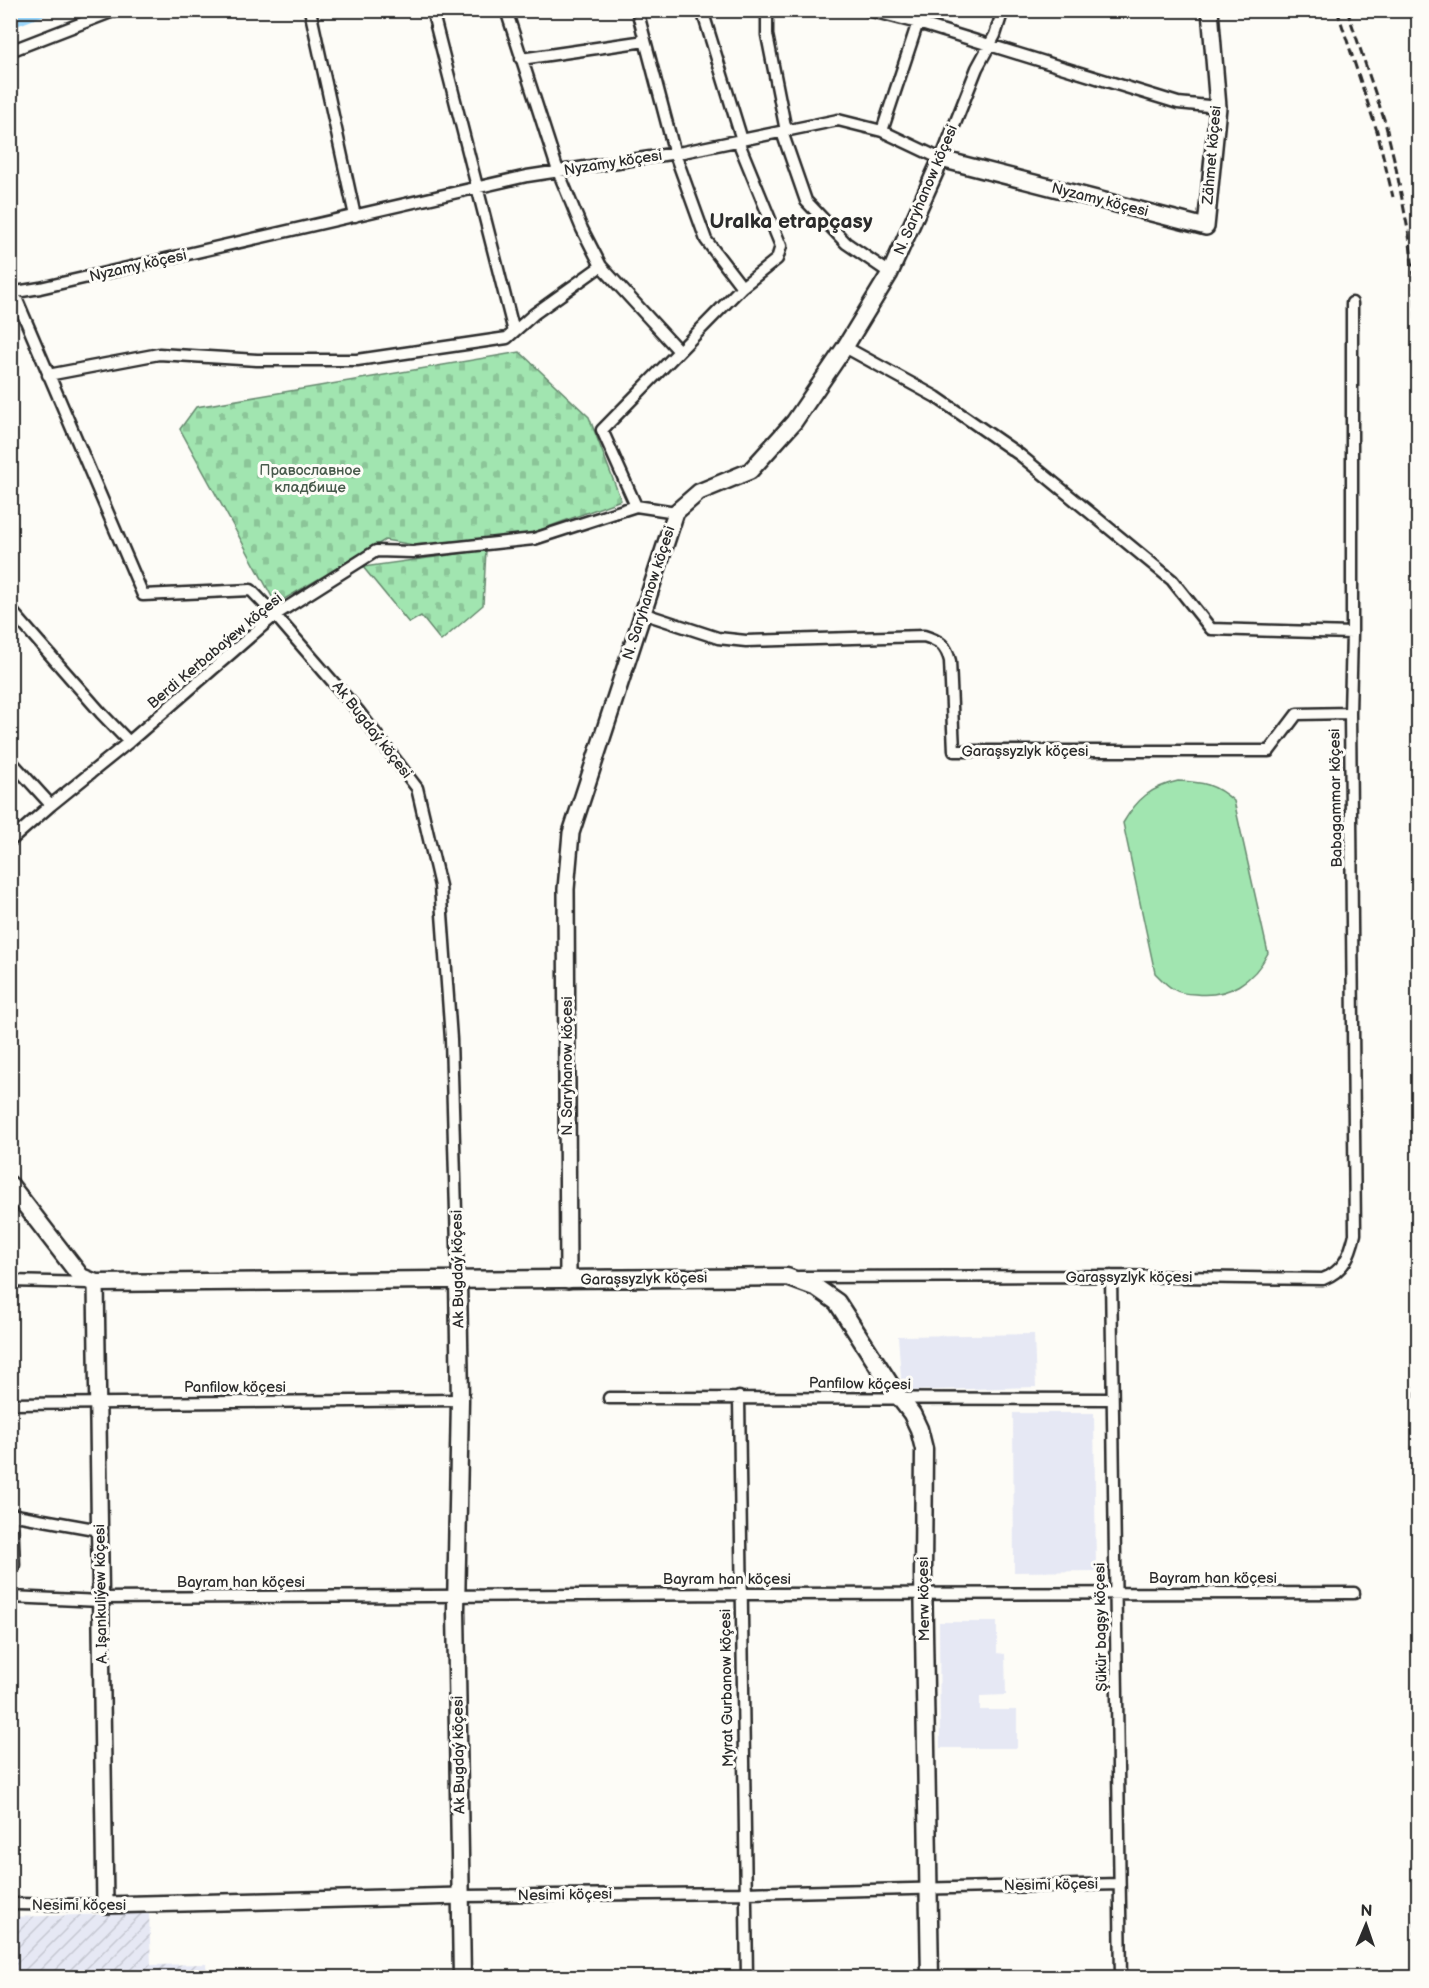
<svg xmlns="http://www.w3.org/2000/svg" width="1429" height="1988" viewBox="0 0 1429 1988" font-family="'Balsamiq Sans',sans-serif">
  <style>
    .built { fill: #e6e8f4 }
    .industrial { fill: url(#industrial-furrows) }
    .cemetery { fill: url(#cemetery-stones); stroke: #66886e; stroke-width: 1.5 }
    .pitch { fill: #a1e5b0; stroke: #66886e; stroke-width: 1.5 }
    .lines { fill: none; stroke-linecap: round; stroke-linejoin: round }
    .canal { stroke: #9ad6fb; stroke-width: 10 }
    .street-casing { stroke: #2b2b2b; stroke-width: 15 }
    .secondary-casing { stroke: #2b2b2b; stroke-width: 20 }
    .primary-casing { stroke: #2b2b2b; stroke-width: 21 }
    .street { stroke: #fdfcf7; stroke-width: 10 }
    .secondary { stroke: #fdfcf7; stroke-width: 15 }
    .primary { stroke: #fdfcf7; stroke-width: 16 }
    .rail { stroke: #2b2b2b; stroke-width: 3; stroke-dasharray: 9 4.5; stroke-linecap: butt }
    .labels { text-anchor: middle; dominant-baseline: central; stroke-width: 6; stroke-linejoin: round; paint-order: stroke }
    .street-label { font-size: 15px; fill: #2b2b2b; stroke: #fdfcf7 }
    .park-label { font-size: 15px; fill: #485a4c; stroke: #fdfcf7 }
    .district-label { font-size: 21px; font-weight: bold; fill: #2b2b2b; stroke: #fdfcf7 }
  </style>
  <defs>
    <pattern id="industrial-furrows" width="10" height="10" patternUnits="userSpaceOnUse" patternTransform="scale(1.5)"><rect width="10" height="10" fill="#e6e8f4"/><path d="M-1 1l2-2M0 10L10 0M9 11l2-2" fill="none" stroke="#c5c7d1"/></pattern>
    <pattern id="cemetery-stones" width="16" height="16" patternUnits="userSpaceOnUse" patternTransform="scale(1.5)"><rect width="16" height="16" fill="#a1e5b0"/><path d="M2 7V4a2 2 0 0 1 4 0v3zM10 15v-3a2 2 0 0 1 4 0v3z" fill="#8bc598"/></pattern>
  </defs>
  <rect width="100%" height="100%" fill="#fdfcf7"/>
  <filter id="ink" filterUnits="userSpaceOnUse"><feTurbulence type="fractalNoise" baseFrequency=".0167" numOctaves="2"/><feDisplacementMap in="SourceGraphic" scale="12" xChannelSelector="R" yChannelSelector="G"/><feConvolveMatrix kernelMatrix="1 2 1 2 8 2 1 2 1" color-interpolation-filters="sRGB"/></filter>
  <g filter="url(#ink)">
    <!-- built -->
    <path class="built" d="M 1034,1334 L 1036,1387 L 902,1391 L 898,1336 Z
      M 1013,1413 L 1094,1413 L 1096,1571 L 1014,1572 Z
      M 939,1622 L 997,1622 L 997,1653 L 1005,1654 L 1006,1695 L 980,1696 L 980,1710 L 1017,1710 L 1017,1748 L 940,1748 Z"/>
    <!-- industrial -->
    <path class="industrial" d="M 149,1913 L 151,1965 L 206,1964 L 207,1977 L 11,1977 L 11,1917 Z"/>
    <!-- cemetery -->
    <path class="cemetery" d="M 520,352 L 589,417 L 621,500 L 529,534 L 414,545 L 385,540 L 276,604 L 180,429 L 196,407 Z
      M 486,550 L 483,605 L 441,641 L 421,616 L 409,623 L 363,567 Z"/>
    <!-- pitch -->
    <path class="pitch" d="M 1178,781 C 1203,782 1215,784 1234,801 L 1268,953 C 1254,981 1228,998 1195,994 C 1188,994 1179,993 1173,989 C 1166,985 1160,978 1155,973 L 1123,823 C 1137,799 1151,787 1178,781 Z"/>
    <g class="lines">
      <!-- canal -->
      <path class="canal" d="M 10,23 L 44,10"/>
      <defs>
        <path id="street" d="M 310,10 L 355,216
          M 432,10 L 514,332
          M 506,10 L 558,171 L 582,229 L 601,266 L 679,351
          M 702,10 L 742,140
          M 767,10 L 767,35 L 786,131
          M 868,10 L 918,23 L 1178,103 L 1218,107
          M 10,51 L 116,10
          M 521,59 L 645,41
          M 882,131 L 922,10
          M 782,132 L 806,201 L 846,243 L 890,273
          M 738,141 L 781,246 L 777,259 L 742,287
          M 10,290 L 14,293 L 143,595 L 251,590 L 275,615 L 359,712 L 417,788 L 440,886 L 451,1039 L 458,1281
          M 10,293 L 40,288 L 527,176 L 683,152 L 838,120 L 882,131 L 941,159 L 977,68 L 995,35 L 1003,10
          M 845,347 L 936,397 L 1020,455 L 1172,580 L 1211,629 L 1352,633
          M 48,375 L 159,354 L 257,360 L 357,360 L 507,338 L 534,314 L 601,266
          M 636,506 L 602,430 L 742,287 L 706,240 L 675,154 L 637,10
          M 10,609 L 101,713 L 129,742
          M 642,613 L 718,638 L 746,641 L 924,636 C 940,641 946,645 950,661 L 954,751 L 1269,751 L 1297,714 L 1350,713
          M 10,760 L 51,805
          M 10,841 L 51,805 L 129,742 L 275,615 L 376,551 L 413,552 L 534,539 L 636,506 L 676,512
          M 1111,1276 L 1121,1978
          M 799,1277 L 1111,1276 L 1323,1279 C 1344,1271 1350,1255 1355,1234 L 1350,713 L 1352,633 L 1352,303
          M 10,1281 L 89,1283
          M 739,1397 L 747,1978
          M 609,1398 L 1112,1399
          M 10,1404 L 460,1400
          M 10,1514 L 100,1530
          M 12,1515 L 14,1565
          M 10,1597 L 101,1601
          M 101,1598 L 740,1594 L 1354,1593
          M 461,1896 L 745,1893 L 1119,1884
          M 10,1904 L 105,1905"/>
        <path id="secondary" d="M 568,1280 L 566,889 L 571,833 L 676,512 L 699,492 L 750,471 L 794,422 L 845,347 L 890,273 L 941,159 L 1206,227 L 1218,107 L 1210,10
          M 96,1283 L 105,1905 L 461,1896"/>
        <path id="primary" d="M 10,1185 L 81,1277 L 96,1283 L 787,1277 L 817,1288 L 837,1302 L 893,1389 L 912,1414 L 919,1429 L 924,1449 L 923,1574 L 930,1978
          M 458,1281 L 460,1400 L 456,1610 L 462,1978"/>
      </defs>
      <!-- street casing -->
      <use href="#street" class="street-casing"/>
      <!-- secondary casing -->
      <use href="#secondary" class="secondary-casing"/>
      <!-- primary casing -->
      <use href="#primary" class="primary-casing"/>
      <!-- street -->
      <use href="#street" class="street"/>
      <!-- secondary -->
      <use href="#secondary" class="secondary"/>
      <!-- primary -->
      <use href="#primary" class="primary"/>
      <!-- rail -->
      <path class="rail" d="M 1337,10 L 1377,131 L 1393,197
        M 1347,10 L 1385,122 L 1395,163 L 1409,235 L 1416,294 L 1418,421 L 1416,1978"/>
    </g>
  </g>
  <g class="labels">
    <!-- street labels -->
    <g class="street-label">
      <text transform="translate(1212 155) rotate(-85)">Zähmet köçesi</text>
      <text transform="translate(613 163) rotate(-9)">Nyzamy köçesi</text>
      <text transform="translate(926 190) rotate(-67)">N. Saryhanow köçesi</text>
      <text transform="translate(1100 200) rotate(14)">Nyzamy köçesi</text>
      <text transform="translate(138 266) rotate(-13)">Nyzamy köçesi</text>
      <text transform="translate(649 593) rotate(-72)">N. Saryhanow köçesi</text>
      <text transform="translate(215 651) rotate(-40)">Berdi Kerbabaýew köçesi</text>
      <text transform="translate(372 730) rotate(52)">Ak Bugdaý köçesi</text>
      <text x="1025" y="751">Garaşsyzlyk köçesi</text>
      <text transform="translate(1336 798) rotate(-91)">Babagammar köçesi</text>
      <text transform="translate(567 1066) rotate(-90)">N. Saryhanow köçesi</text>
      <text transform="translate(458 1269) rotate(-91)">Ak Bugdaý köçesi</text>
      <text x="1129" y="1277">Garaşsyzlyk köçesi</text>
      <text transform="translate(644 1279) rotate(-1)">Garaşsyzlyk köçesi</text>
      <text transform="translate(860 1384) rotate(1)">Panfilow köçesi</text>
      <text x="235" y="1387">Panfilow köçesi</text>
      <text x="1213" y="1578">Bayram han köçesi</text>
      <text x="727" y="1579">Bayram han köçesi</text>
      <text x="241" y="1582">Bayram han köçesi</text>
      <text transform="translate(101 1594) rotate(-91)">A. Işankuliýew köçesi</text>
      <text transform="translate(924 1599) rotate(-91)">Merw köçesi</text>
      <text transform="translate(1101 1627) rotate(-91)">Şükür bagşy köçesi</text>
      <text transform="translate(727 1688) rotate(-91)">Myrat Gurbanow köçesi</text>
      <text transform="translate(459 1755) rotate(-91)">Ak Bugdaý köçesi</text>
      <text transform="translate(1051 1885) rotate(-1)">Nesimi köçesi</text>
      <text transform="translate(565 1895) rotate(-1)">Nesimi köçesi</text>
      <text x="79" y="1905">Nesimi köçesi</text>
    </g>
    <!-- park labels -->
    <g class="park-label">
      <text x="310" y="470">Православное<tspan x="310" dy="17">кладбище</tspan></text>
    </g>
    <!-- district labels -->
    <g class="district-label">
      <text x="791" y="221">Uralka etrapçasy</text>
    </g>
  </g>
  <!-- margin -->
  <rect width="1429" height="1988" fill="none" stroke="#fdfcf7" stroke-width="36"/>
  <rect x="18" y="18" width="1393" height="1952" fill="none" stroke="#2b2b2b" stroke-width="2" filter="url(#ink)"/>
  <!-- north arrow -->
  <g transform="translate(1366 1925) rotate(2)" stroke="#fdfcf7" stroke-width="4.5" paint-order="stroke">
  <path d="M0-4.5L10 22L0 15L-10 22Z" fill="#2b2b2b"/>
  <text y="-9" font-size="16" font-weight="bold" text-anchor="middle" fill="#2b2b2b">N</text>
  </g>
</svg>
